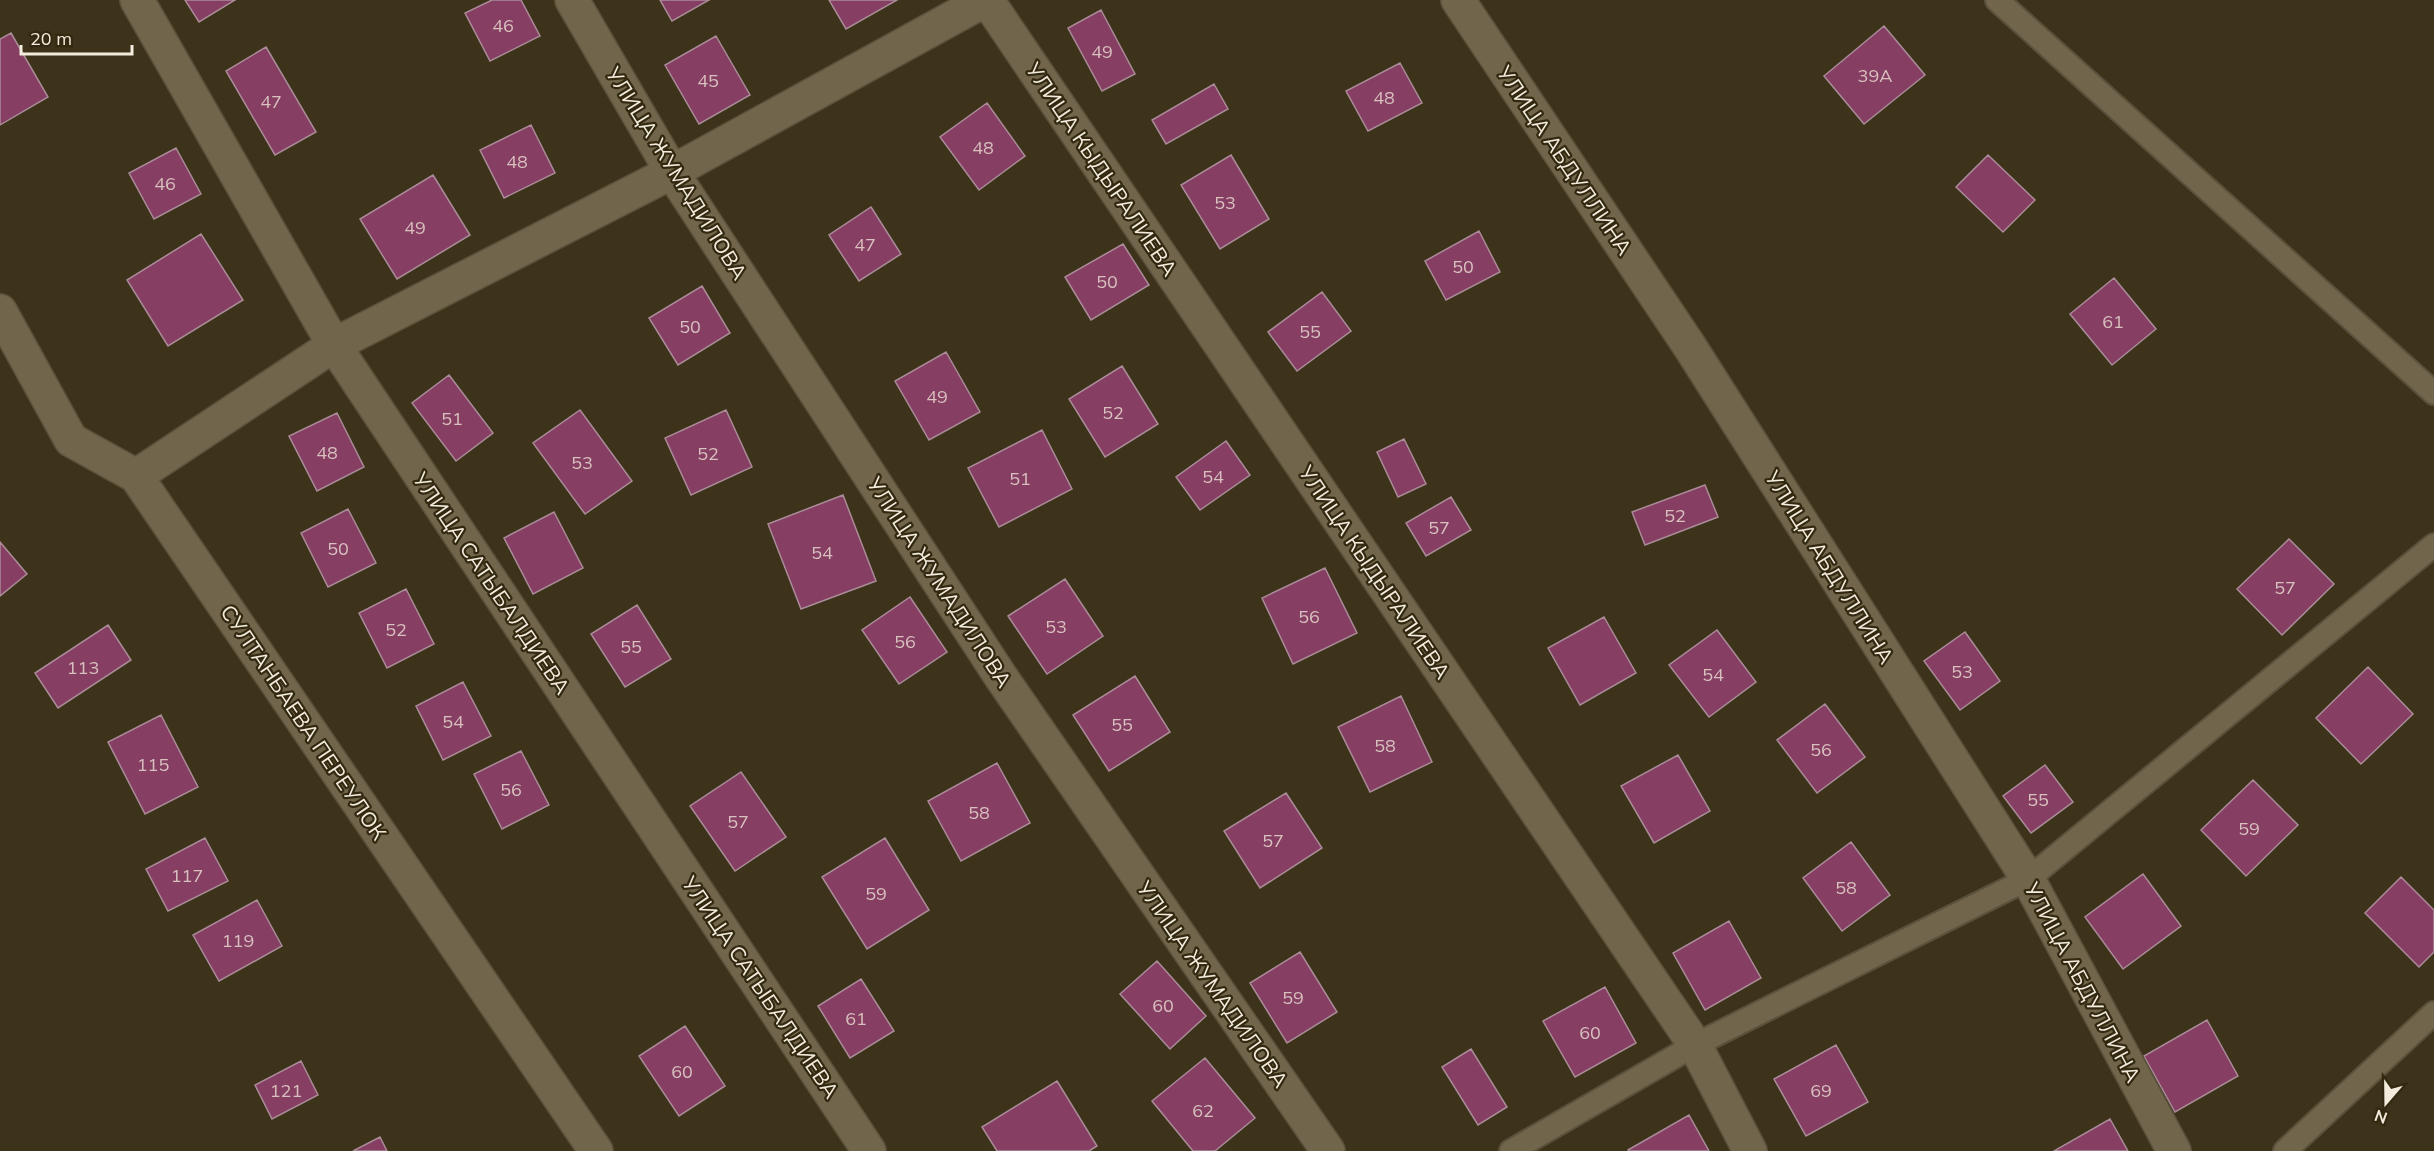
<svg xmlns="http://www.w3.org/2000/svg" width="2434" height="1151" viewBox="0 0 2434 1151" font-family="Mulish,sans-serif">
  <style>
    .building { fill: #863e63; stroke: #aa8c99; stroke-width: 1.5 }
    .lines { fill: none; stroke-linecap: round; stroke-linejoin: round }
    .lane-casing { stroke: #5a513c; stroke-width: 26 }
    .street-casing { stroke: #5a513c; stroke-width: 36 }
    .lane { stroke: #71654b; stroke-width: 22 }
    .street { stroke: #71654b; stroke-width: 33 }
    .labels { text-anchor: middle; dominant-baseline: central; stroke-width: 4.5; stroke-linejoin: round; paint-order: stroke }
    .number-label { font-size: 18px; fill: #d8c0be }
    .street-label { font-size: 21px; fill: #f3ecdd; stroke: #332810 }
  </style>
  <rect width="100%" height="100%" fill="#3d321a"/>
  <!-- building -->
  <path class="building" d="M 185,0 L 235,0 L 199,22 Z
    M 492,0 L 521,0 L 540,36 L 490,61 L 465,13 Z
    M 660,0 L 709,0 L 672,21 Z
    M 829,0 L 897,0 L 846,29 Z
    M 1101,10 L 1135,74 L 1102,91 L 1068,28 Z
    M 1884,26 L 1925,75 L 1864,124 L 1824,76 Z
    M 11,33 L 48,97 L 0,125 L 0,39 Z
    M 716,36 L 750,95 L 699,124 L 665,65 Z
    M 266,47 L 316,132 L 275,155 L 226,71 Z
    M 1400,63 L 1422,103 L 1368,131 L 1346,91 Z
    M 1214,84 L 1228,109 L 1166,144 L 1152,120 Z
    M 987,103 L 1025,156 L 979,190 L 940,137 Z
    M 531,125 L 555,173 L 504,198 L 480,150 Z
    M 176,148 L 201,194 L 154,219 L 129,173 Z
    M 1231,155 L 1269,219 L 1220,249 L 1181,185 Z
    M 1988,155 L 2035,200 L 2003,232 L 1956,187 Z
    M 433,175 L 470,235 L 397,279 L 360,219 Z
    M 871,207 L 901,254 L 859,281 L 829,235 Z
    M 1479,231 L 1500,272 L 1446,300 L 1425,261 Z
    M 201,234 L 243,300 L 168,346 L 127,280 Z
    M 1123,244 L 1149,285 L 1091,320 L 1065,277 Z
    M 2114,278 L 2156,329 L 2112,365 L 2070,314 Z
    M 702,286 L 730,333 L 678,365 L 649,318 Z
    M 1322,292 L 1351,331 L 1297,371 L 1268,332 Z
    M 946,352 L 980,412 L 929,440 L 895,381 Z
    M 1122,366 L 1158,424 L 1105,457 L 1069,399 Z
    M 449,375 L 493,433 L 456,461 L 412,403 Z
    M 580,410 L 632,481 L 585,514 L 533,443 Z
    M 726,410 L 752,467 L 691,495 L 665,438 Z
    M 337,413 L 364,467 L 317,491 L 289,436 Z
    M 1042,430 L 1072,489 L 999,527 L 968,468 Z
    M 1404,439 L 1426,484 L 1398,497 L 1377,452 Z
    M 1226,441 L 1250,475 L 1200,510 L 1176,477 Z
    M 1705,485 L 1718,517 L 1645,545 L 1632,512 Z
    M 843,495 L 876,581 L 801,609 L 768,524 Z
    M 1451,497 L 1471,530 L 1426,556 L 1406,523 Z
    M 348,509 L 376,563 L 328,587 L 301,533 Z
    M 554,512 L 583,568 L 533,594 L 504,538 Z
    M 2289,539 L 2334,584 L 2282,635 L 2237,589 Z
    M 0,542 L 27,574 L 0,596 Z
    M 1325,568 L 1357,633 L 1293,664 L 1262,598 Z
    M 1065,579 L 1103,636 L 1047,674 L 1008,616 Z
    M 406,589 L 434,644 L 387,668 L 359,613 Z
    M 910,597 L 947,652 L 899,684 L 862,630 Z
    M 637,605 L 671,659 L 625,687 L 591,634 Z
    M 1604,617 L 1636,673 L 1580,705 L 1548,648 Z
    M 108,625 L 131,660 L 58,708 L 35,673 Z
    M 1717,630 L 1756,682 L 1709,717 L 1669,665 Z
    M 1965,632 L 2000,681 L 1960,710 L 1924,661 Z
    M 2368,667 L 2413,714 L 2361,764 L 2316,718 Z
    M 1135,676 L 1170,732 L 1109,771 L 1073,715 Z
    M 463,682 L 491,736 L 443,760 L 416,706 Z
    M 1401,696 L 1432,762 L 1370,792 L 1338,727 Z
    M 1825,704 L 1865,757 L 1817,793 L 1777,740 Z
    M 161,715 L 198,787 L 145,814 L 108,742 Z
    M 521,751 L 549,805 L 502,829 L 474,774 Z
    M 1678,755 L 1710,811 L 1654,843 L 1621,786 Z
    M 997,763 L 1030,823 L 961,861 L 928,801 Z
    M 2045,765 L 2073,802 L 2031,833 L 2003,796 Z
    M 741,772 L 786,837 L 735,871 L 690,806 Z
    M 2253,780 L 2298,825 L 2246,876 L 2201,830 Z
    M 1286,793 L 1322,848 L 1260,888 L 1224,831 Z
    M 205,838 L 228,881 L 168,911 L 146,869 Z
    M 885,838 L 929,910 L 867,949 L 822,877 Z
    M 1851,842 L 1890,895 L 1842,931 L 1803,878 Z
    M 2143,874 L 2181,926 L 2123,969 L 2085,917 Z
    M 2401,877 L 2434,910 L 2434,952 L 2419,967 L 2365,913 Z
    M 257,900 L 282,946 L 219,981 L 193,935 Z
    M 1729,921 L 1761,978 L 1705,1010 L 1673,953 Z
    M 1300,952 L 1337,1012 L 1287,1043 L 1250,983 Z
    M 1157,961 L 1206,1016 L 1170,1049 L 1120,994 Z
    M 861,979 L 894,1031 L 850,1058 L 818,1006 Z
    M 1605,987 L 1636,1043 L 1575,1077 L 1543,1021 Z
    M 2207,1020 L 2238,1076 L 2175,1112 L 2144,1056 Z
    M 685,1026 L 725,1086 L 679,1116 L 639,1056 Z
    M 1836,1045 L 1868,1102 L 1806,1136 L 1774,1079 Z
    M 1471,1049 L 1507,1107 L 1478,1125 L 1442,1067 Z
    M 1205,1058 L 1255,1118 L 1215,1151 L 1193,1151 L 1152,1101 Z
    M 301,1061 L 318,1095 L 272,1119 L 255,1085 Z
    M 1057,1081 L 1097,1146 L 1089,1151 L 997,1151 L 982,1127 Z
    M 1689,1115 L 1709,1151 L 1629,1151 L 1628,1150 Z
    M 2110,1119 L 2128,1151 L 2054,1151 Z
    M 380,1137 L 387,1151 L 353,1151 Z"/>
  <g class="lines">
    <defs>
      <path id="lane" d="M 1997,0 L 2434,393
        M 1511,1151 L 1695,1045 L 2028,879 L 2434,545
        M 2285,1151 L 2434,1013"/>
      <path id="street" d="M 137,0 L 334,345 L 869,1151
        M 572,0 L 672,172 L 1001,677 L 1328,1151
        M 987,0 L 1695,1045 L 1750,1151
        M 1458,0 L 1690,347 L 2028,879 L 2174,1151
        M 0,311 L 71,440 L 136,476 L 596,1151
        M 136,476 L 334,345 L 672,172 L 985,0"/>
    </defs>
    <!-- lane casing -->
    <use href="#lane" class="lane-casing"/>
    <!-- street casing -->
    <use href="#street" class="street-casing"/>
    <!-- lane -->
    <use href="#lane" class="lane"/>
    <!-- street -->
    <use href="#street" class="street"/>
  </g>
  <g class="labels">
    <!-- number labels -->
    <g class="number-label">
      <text x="503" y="25">46</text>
      <text x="1102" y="51">49</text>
      <text x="1875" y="75">39А</text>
      <text x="708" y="80">45</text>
      <text x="1384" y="97">48</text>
      <text x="271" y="101">47</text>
      <text x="983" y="147">48</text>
      <text x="517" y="161">48</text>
      <text x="165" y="183">46</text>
      <text x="1225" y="202">53</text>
      <text x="415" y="227">49</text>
      <text x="865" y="244">47</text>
      <text x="1463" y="266">50</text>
      <text x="1107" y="281">50</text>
      <text x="2113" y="321">61</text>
      <text x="690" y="326">50</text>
      <text x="1310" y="331">55</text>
      <text x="937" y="396">49</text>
      <text x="1113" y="412">52</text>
      <text x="452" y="418">51</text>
      <text x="327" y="452">48</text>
      <text x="708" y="453">52</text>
      <text x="582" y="462">53</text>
      <text x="1213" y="476">54</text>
      <text x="1020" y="478">51</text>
      <text x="1675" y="515">52</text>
      <text x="1439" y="527">57</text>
      <text x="338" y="548">50</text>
      <text x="822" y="552">54</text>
      <text x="2285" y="587">57</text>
      <text x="1309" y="616">56</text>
      <text x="1056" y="626">53</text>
      <text x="396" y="629">52</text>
      <text x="905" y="641">56</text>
      <text x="631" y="646">55</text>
      <text x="83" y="667">113</text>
      <text x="1962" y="671">53</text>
      <text x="1713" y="674">54</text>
      <text x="453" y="721">54</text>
      <text x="1122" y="724">55</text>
      <text x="1385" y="745">58</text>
      <text x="1821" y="749">56</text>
      <text x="153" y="764">115</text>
      <text x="511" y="789">56</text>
      <text x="2038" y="799">55</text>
      <text x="979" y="812">58</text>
      <text x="738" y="821">57</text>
      <text x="2249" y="828">59</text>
      <text x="1273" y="840">57</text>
      <text x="187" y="875">117</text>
      <text x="1846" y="887">58</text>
      <text x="876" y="893">59</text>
      <text x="238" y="940">119</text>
      <text x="1293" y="997">59</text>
      <text x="1163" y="1005">60</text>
      <text x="856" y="1018">61</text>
      <text x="1590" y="1032">60</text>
      <text x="682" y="1071">60</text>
      <text x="286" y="1090">121</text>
      <text x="1821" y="1090">69</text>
      <text x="1203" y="1110">62</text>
    </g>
    <!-- street labels -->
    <g class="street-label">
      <text transform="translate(1565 160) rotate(56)">УЛИЦА АБДУЛЛИНА</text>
      <text transform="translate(1102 169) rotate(56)">УЛИЦА КЫДЫРАЛИЕВА</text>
      <text transform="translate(677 173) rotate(58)">УЛИЦА ЖУМАДИЛОВА</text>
      <text transform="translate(1830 567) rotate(58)">УЛИЦА АБДУЛЛИНА</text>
      <text transform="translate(1375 572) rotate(56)">УЛИЦА КЫДЫРАЛИЕВА</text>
      <text transform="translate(940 582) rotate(57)">УЛИЦА ЖУМАДИЛОВА</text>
      <text transform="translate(492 583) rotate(56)">УЛИЦА САТЫБАЛДИЕВА</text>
      <text transform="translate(304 722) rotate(56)">СУЛТАНБАЕВА ПЕРЕУЛОК</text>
      <text transform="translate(2083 982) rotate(62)">УЛИЦА АБДУЛЛИНА</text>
      <text transform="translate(1213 984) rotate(55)">УЛИЦА ЖУМАДИЛОВА</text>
      <text transform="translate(761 987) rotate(56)">УЛИЦА САТЫБАЛДИЕВА</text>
    </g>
  </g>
  <!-- north arrow -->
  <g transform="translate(2386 1103) rotate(200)" stroke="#332810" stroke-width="4.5" paint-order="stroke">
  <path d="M0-4.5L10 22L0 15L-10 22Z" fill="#f3ecdd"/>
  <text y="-9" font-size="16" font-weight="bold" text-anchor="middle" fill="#f3ecdd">N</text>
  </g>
  <!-- scale -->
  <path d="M21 45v9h111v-9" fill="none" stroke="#f3ecdd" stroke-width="3"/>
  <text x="30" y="45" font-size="18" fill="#f3ecdd" stroke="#332810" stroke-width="4.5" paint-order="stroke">20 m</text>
</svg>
